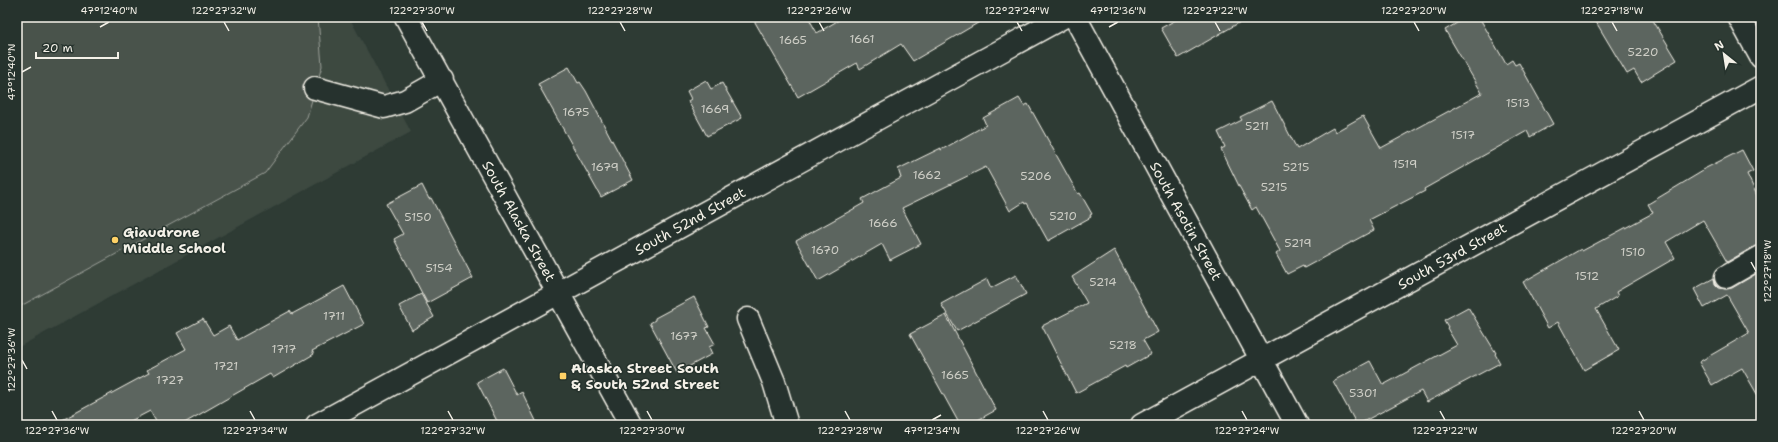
<svg xmlns="http://www.w3.org/2000/svg" width="1778" height="442" viewBox="0 0 1778 442" font-family="'Shantell Sans',sans-serif">
  <style>
    .built { fill: #3c4841 }
    .green { fill: #48524c; stroke: #9ea29a }
    .building { fill: #5c655e; stroke: #f4f1e8 }
    .lines { fill: none; stroke-linecap: round; stroke-linejoin: round }
    .minor-casing { stroke: #f4f1e8; stroke-width: 25 }
    .minor { stroke: #26332d; stroke-width: 22 }
    .ticks { fill: none; stroke: #f4f1e8; stroke-width: 1.5 }
    .poi-dot { fill: #ffd166; stroke: #26332d; stroke-width: 1.5 }
    .labels { text-anchor: middle; dominant-baseline: central; stroke-width: 3; stroke-linejoin: round; paint-order: stroke }
    .number-label { font-size: 12px; fill: #cecec6 }
    .street-label { font-size: 14px; fill: #f4f1e8; stroke: #26332d }
    .poi-label { font-size: 14px; font-weight: bold; fill: #f4f1e8; stroke: #26332d; text-anchor: start }
    .neatline { fill: none; stroke: #f4f1e8; stroke-width: 1.5 }
    .ticks-label { font-size: 10px; text-anchor: middle; fill: #f4f1e8 }
  </style>
  <rect width="100%" height="100%" fill="#2e3b34"/>
  <filter id="ink" filterUnits="userSpaceOnUse"><feTurbulence type="fractalNoise" baseFrequency=".025" numOctaves="2"/><feDisplacementMap in="SourceGraphic" scale="8" xChannelSelector="R" yChannelSelector="G"/><feConvolveMatrix kernelMatrix="1 2 1 2 8 2 1 2 1" color-interpolation-filters="sRGB"/></filter>
  <g filter="url(#ink)">
    <!-- built -->
    <path class="built" d="M 17,17 L 349,17 L 411,132 L 17,348 Z"/>
    <!-- green -->
    <path class="green" d="M 17,17 L 318,17 L 322,66 L 307,117 L 265,173 L 17,308 Z"/>
    <!-- building -->
    <path class="building" d="M 752,17 L 808,17 L 817,33 L 844,17 L 988,17 L 913,61 L 901,44 L 860,69 L 857,63 L 798,97 Z
      M 1181,17 L 1249,17 L 1178,58 L 1161,28 Z
      M 1467,17 L 1479,17 L 1506,64 L 1512,60 L 1515,65 L 1519,63 L 1553,124 L 1530,137 L 1527,131 L 1424,189 L 1425,191 L 1369,220 L 1374,230 L 1304,268 L 1303,266 L 1287,274 L 1276,254 L 1280,251 L 1256,207 L 1252,210 L 1239,186 L 1221,149 L 1225,147 L 1218,132 L 1242,120 L 1240,117 L 1272,101 L 1297,149 L 1333,128 L 1335,132 L 1363,116 L 1381,148 L 1482,93 L 1445,30 Z
      M 1593,17 L 1651,17 L 1677,60 L 1641,82 L 1634,70 L 1627,74 Z
      M 569,67 L 578,83 L 580,82 L 586,91 L 633,180 L 601,197 L 538,84 Z
      M 706,80 L 711,89 L 722,83 L 742,118 L 707,136 L 688,101 L 691,99 L 687,91 Z
      M 1019,98 L 1024,106 L 1028,104 L 1078,194 L 1080,193 L 1092,214 L 1090,215 L 1091,217 L 1048,241 L 1027,203 L 1025,204 L 1024,202 L 1010,211 L 986,167 L 902,208 L 921,244 L 890,260 L 882,244 L 818,281 L 796,241 L 850,211 L 864,203 L 862,199 L 901,178 L 898,169 L 941,148 L 941,150 L 986,125 L 983,118 Z
      M 1742,150 L 1753,171 L 1747,174 L 1761,204 L 1761,245 L 1755,246 L 1727,262 L 1703,220 L 1666,242 L 1675,258 L 1616,292 L 1618,296 L 1596,309 L 1619,350 L 1584,370 L 1558,322 L 1548,328 L 1523,282 L 1581,249 L 1582,251 L 1653,213 L 1648,204 L 1703,171 L 1702,170 Z
      M 422,185 L 429,199 L 431,198 L 473,278 L 427,303 L 394,239 L 403,234 L 386,204 Z
      M 1114,250 L 1158,332 L 1143,340 L 1151,354 L 1126,368 L 1125,366 L 1076,393 L 1042,326 L 1087,303 L 1072,277 Z
      M 1761,271 L 1761,401 L 1742,368 L 1712,385 L 1699,362 L 1749,333 L 1727,295 L 1704,308 L 1694,289 L 1714,278 L 1715,284 L 1719,288 L 1726,289 L 1732,288 Z
      M 1016,275 L 1026,294 L 957,331 L 941,304 L 987,279 L 991,288 Z
      M 344,286 L 364,324 L 312,351 L 314,354 L 273,378 L 270,374 L 181,425 L 158,425 L 150,411 L 123,425 L 53,425 L 149,373 L 147,370 L 186,349 L 177,333 L 203,319 L 213,335 L 229,326 L 237,340 L 290,311 L 292,314 Z
      M 421,294 L 434,317 L 412,330 L 399,306 Z
      M 694,297 L 709,327 L 706,328 L 715,344 L 709,347 L 712,354 L 677,373 L 650,323 L 655,320 L 655,318 Z
      M 1468,307 L 1496,353 L 1495,354 L 1500,363 L 1427,402 L 1421,391 L 1357,425 L 1333,381 L 1370,361 L 1383,385 L 1457,345 L 1447,328 L 1448,327 L 1444,320 Z
      M 946,315 L 996,410 L 969,425 L 960,425 L 910,334 Z
      M 503,368 L 517,395 L 522,392 L 538,425 L 499,425 L 477,382 Z"/>
    <g class="lines">
      <defs>
        <path id="minor" d="M 406,17 L 631,425
          M 1075,17 L 1297,425
          M 1739,17 L 1761,57
          M 315,88 L 384,107 L 405,101 L 442,80
          M 1726,277 L 1761,257
          M 748,319 L 774,382 L 787,425
          M 317,425 L 1063,17
          M 1142,425 L 1761,87"/>
      </defs>
      <!-- minor casing -->
      <use href="#minor" class="minor-casing"/>
      <!-- minor -->
      <use href="#minor" class="minor"/>
    </g>
  </g>
  <!-- ticks -->
  <path class="ticks" d="M 224,22 L 229,31M 422,22 L 427,31M 620,22 L 625,31M 819,22 L 824,31M 1017,22 L 1022,31M 1215,22 L 1220,31M 1414,22 L 1419,31M 1612,22 L 1617,31M 100,27 L 109,22M 1109,27 L 1118,22M 22,72 L 31,67M 1751,262 L 1756,271M 22,360 L 27,369M 52,411 L 57,420M 250,411 L 255,420M 448,411 L 453,420M 647,411 L 652,420M 845,411 L 850,420M 1043,411 L 1048,420M 1242,411 L 1247,420M 1440,411 L 1445,420M 1639,411 L 1644,420M 932,420 L 941,415"/>
  <!-- markers -->
  <g class="poi-dot">
    <circle cx="115" cy="240" r="4"/>
    <rect x="559" y="372" width="8" height="8" rx="2"/>
  </g>
  <g class="labels">
    <!-- number labels -->
    <g class="number-label">
      <text x="862" y="39">1661</text>
      <text x="793" y="40">1665</text>
      <text x="1643" y="52">5220</text>
      <text x="1518" y="103">1513</text>
      <text x="715" y="109">1669</text>
      <text x="576" y="112">1675</text>
      <text x="1257" y="126">5211</text>
      <text x="1463" y="135">1517</text>
      <text x="1405" y="164">1519</text>
      <text x="605" y="167">1679</text>
      <text x="1296" y="167">5215</text>
      <text x="927" y="175">1662</text>
      <text x="1036" y="176">5206</text>
      <text x="1274" y="187">5215</text>
      <text x="1063" y="216">5210</text>
      <text x="418" y="217">5150</text>
      <text x="883" y="223">1666</text>
      <text x="1298" y="243">5219</text>
      <text x="825" y="250">1670</text>
      <text x="1633" y="252">1510</text>
      <text x="439" y="268">5154</text>
      <text x="1587" y="276">1512</text>
      <text x="1103" y="282">5214</text>
      <text x="334" y="316">1711</text>
      <text x="684" y="336">1677</text>
      <text x="1123" y="345">5218</text>
      <text x="284" y="349">1717</text>
      <text x="226" y="366">1721</text>
      <text x="955" y="375">1665</text>
      <text x="170" y="380">1727</text>
      <text x="1363" y="393">5301</text>
    </g>
    <!-- street labels -->
    <g class="street-label">
      <text transform="translate(519 221) rotate(61)">South Alaska Street</text>
      <text transform="translate(690 221) rotate(-29)">South 52nd Street</text>
      <text transform="translate(1186 221) rotate(61)">South Asotin Street</text>
      <text transform="translate(1452 256) rotate(-29)">South 53rd Street</text>
    </g>
    <!-- poi labels -->
    <g class="poi-label">
      <text x="123" y="232">Giaudrone<tspan x="123" dy="16">Middle School</tspan></text>
      <text x="571" y="368">Alaska Street South<tspan x="571" dy="16">&amp; South 52nd Street</tspan></text>
    </g>
  </g>
  <!-- margin -->
  <rect width="1778" height="442" fill="none" stroke="#26332d" stroke-width="44"/>
  <!-- north arrow -->
  <g transform="translate(1724 54) rotate(330)" stroke="#26332d" stroke-width="3" paint-order="stroke">
  <path d="M0-3L7 15L0 10L-7 15Z" fill="#f4f1e8"/>
  <text y="-6" font-size="11" font-weight="bold" text-anchor="middle" fill="#f4f1e8">N</text>
  </g>
  <!-- scale -->
  <path d="M36 52v6h82v-6" fill="none" stroke="#f4f1e8" stroke-width="2"/>
  <text x="42" y="52" font-size="12" fill="#f4f1e8" stroke="#26332d" stroke-width="3" paint-order="stroke">20 m</text>
  <rect x="22" y="22" width="1734" height="398" class="neatline"/>
  <g class="ticks-label">
    <text x="109" y="14">47°12'40"N</text>
    <text x="224" y="14">122°27'32"W</text>
    <text x="422" y="14">122°27'30"W</text>
    <text x="620" y="14">122°27'28"W</text>
    <text x="819" y="14">122°27'26"W</text>
    <text x="1017" y="14">122°27'24"W</text>
    <text x="1118" y="14">47°12'36"N</text>
    <text x="1215" y="14">122°27'22"W</text>
    <text x="1414" y="14">122°27'20"W</text>
    <text x="1612" y="14">122°27'18"W</text>
    <text transform="translate(11 72) rotate(-90)" y="4">47°12'40"N</text>
    <text transform="translate(1767 271) rotate(-90)" y="4">122°27'18"W</text>
    <text transform="translate(11 360) rotate(-90)" y="4">122°27'36"W</text>
    <text x="57" y="434">122°27'36"W</text>
    <text x="255" y="434">122°27'34"W</text>
    <text x="453" y="434">122°27'32"W</text>
    <text x="652" y="434">122°27'30"W</text>
    <text x="850" y="434">122°27'28"W</text>
    <text x="932" y="434">47°12'34"N</text>
    <text x="1048" y="434">122°27'26"W</text>
    <text x="1247" y="434">122°27'24"W</text>
    <text x="1445" y="434">122°27'22"W</text>
    <text x="1644" y="434">122°27'20"W</text>
  </g>
</svg>
